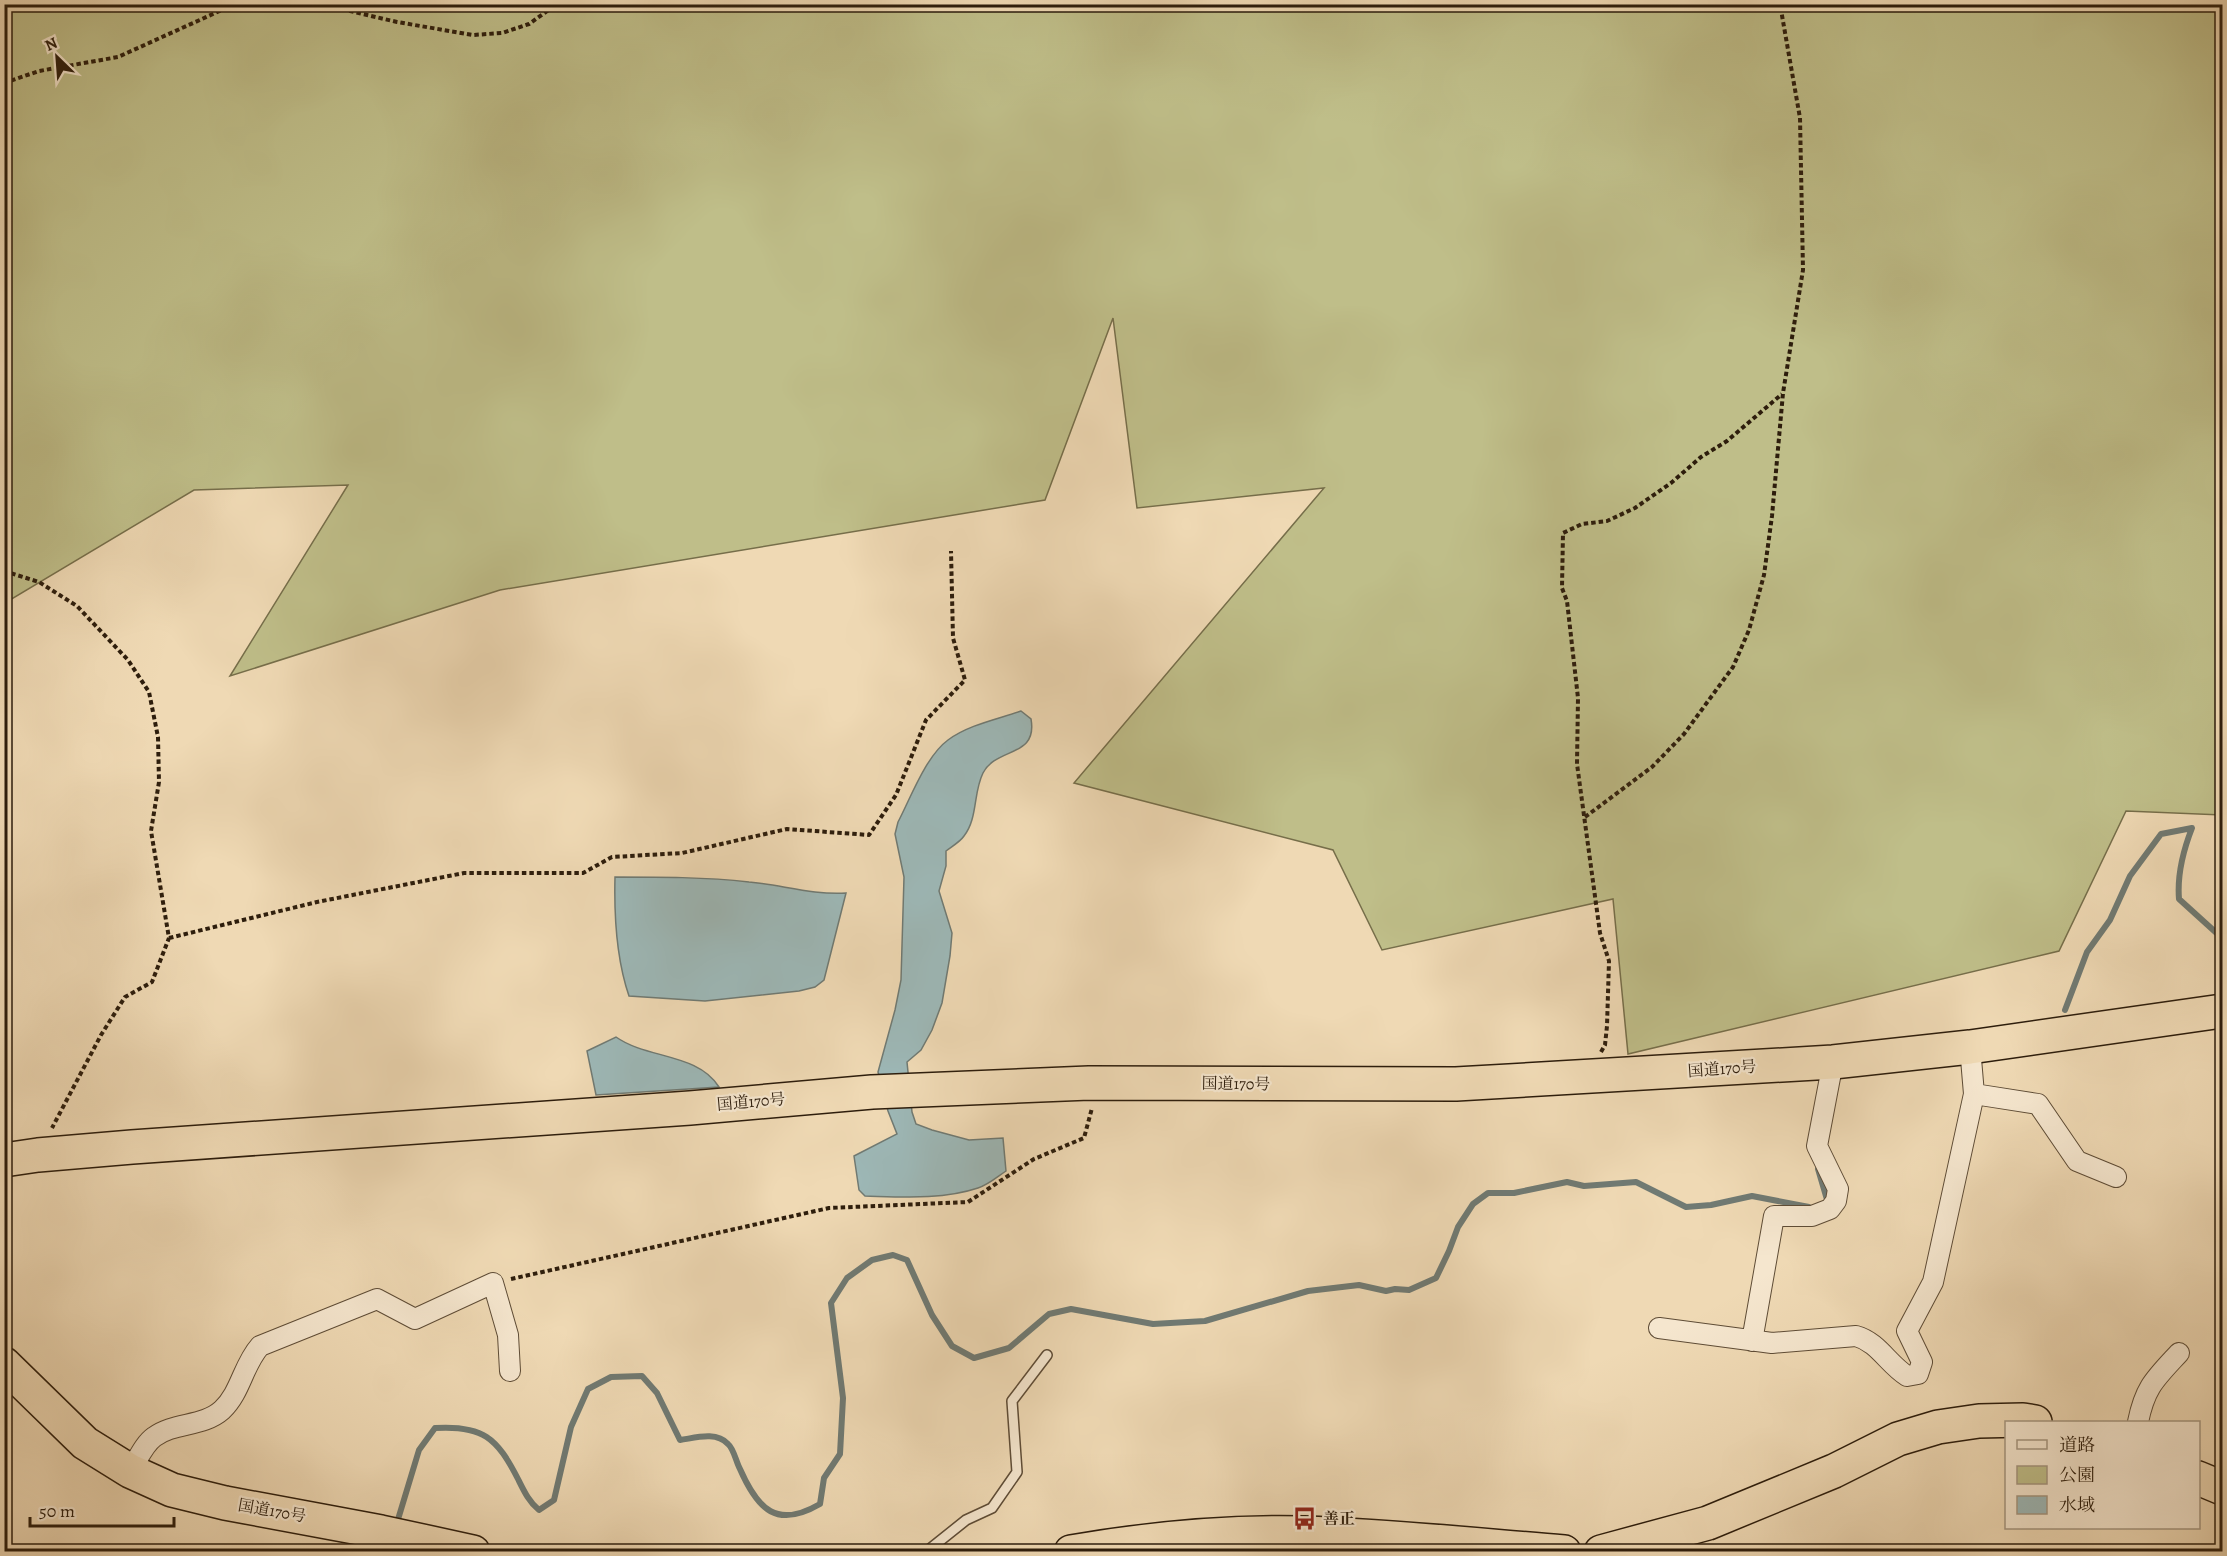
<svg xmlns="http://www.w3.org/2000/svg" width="2227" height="1556" viewBox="0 0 2227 1556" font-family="Alegreya,'Noto Serif JP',serif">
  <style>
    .green { fill: #bfbe89; stroke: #766e4a; stroke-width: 1.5 }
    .water { fill: #9db8b7; stroke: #707a73; stroke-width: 1.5 }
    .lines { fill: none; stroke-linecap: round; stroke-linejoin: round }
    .stream { stroke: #707a73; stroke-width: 6 }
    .lane-casing { stroke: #5e4c36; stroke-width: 12 }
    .street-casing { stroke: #5e4c36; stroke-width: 22 }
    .highway-casing { stroke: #2d1d0c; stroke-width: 36 }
    .path { stroke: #2d1d0c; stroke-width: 4; stroke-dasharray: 4.5 3; stroke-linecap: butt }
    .lane { stroke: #f5e6ce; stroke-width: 9 }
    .street { stroke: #f5e6ce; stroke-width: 20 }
    .highway { stroke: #efd9b4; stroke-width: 33 }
    .labels { text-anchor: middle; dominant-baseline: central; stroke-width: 4.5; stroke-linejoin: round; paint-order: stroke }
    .street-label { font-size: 16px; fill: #2d1d0c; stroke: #f5e6ce }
    .poi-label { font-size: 16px; font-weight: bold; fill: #2d1d0c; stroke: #f5e6ce; text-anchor: start }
  </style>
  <rect width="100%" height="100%" fill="#efd9b4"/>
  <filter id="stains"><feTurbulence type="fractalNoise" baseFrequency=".00333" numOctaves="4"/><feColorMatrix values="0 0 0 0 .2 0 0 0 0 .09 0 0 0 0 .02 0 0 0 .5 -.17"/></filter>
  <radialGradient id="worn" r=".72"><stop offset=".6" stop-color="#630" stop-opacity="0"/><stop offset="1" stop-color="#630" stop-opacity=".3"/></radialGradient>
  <!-- green -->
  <path class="green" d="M 4,5 L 2222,5 L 2222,815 L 2126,811 L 2059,951 L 1628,1054 L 1613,899 L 1382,950 L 1333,850 L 1074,783 L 1324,488 L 1137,508 L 1113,318 L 1045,500 L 500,590 L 230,676 L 348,485 L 194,490 L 5,603 Z"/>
  <!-- water -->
  <path class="water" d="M 1021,711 L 1031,719 C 1038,758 996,747 983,773 C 973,793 978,818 964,836 C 960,842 951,847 946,851 L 946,866 L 939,891 L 952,933 L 950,956 L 942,1003 L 932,1030 L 921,1050 L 907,1062 L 912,1112 L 916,1124 L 932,1130 L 969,1140 L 1003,1138 L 1006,1171 C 997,1177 988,1185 978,1188 C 942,1200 902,1197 865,1196 L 859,1190 L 854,1156 L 897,1134 L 888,1111 L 878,1072 L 895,1010 L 901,980 L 904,877 L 895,834 L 898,822 C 911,797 926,756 948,740 C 968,725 998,719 1021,711 Z
    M 615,877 C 660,877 705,877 749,882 C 782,885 812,895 846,893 L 824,980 L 815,987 L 799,991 L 705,1001 L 629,996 C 616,958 614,917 615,877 Z
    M 616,1037 C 647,1059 698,1053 719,1087 L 596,1095 L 587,1051 Z"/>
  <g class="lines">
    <!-- stream -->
    <path class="stream" d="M 2065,1010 L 2087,952 L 2110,920 L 2130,876 L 2161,834 L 2192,828 C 2183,851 2177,874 2179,899 L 2222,938
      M 1818,1169 L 1828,1203 L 1827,1204
      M 396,1526 L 419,1450 L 435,1428 C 483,1425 497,1438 518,1479 C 524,1491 529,1502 539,1510 L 554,1500 L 571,1427 L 588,1389 L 611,1377 L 642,1376 L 657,1393 L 680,1440 C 695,1438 716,1431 728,1444 C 734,1449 736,1462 740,1469 C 758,1510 777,1529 820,1504 L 824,1478 L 840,1454 L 843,1398 L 831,1303 L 847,1278 L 872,1260 L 893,1255 L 907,1260 L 932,1315 L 952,1346 L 974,1358 L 1009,1348 L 1049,1314 L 1071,1309 L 1153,1324 L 1205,1321 L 1308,1291 L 1359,1285 L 1386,1291 L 1395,1289 L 1409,1290 L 1436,1278 L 1449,1251 L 1458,1227 L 1473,1204 L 1488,1193 L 1514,1193 L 1567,1182 L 1584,1186 L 1636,1182 L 1686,1207 L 1711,1205 L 1752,1196 L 1809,1207"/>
    <defs>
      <path id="lane" d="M 926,1552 L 966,1520 L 992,1508 L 1017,1472 L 1012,1401 L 1047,1355"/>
      <path id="street" d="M 1974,1094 L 2038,1104 L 2077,1161 L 2116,1177
        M 1659,1328 L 1772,1343 L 1856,1336 C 1878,1342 1888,1364 1907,1376 L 1918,1374 L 1922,1362 L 1907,1331 L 1933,1282 L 1974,1094 L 1970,1047
        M 1752,1341 L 1774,1216 L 1812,1216 L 1830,1209 L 1836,1201 L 1838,1189 L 1817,1146 L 1833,1062
        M 2138,1422 C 2145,1387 2155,1379 2179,1353
        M 130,1471 C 137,1461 144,1444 154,1437 C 174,1422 203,1427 222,1410 C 241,1392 243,1365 260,1346 L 377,1299 L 415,1319 L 493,1283 L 508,1335 L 510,1371"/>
      <path id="highway" d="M 4,1160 L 38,1155 L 132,1147 L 690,1108 L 872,1092 L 1089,1083 L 1456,1084 L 1833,1062 L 1970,1047 L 2222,1011
        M 4,1364 L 85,1443 L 130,1471 L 172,1490 L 225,1503 L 381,1532 L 473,1552
        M 2198,1478 L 2222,1488
        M 1071,1552 C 1146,1539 1228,1531 1304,1533 C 1391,1536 1477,1545 1564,1552
        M 1601,1552 L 1708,1523 L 1834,1471 L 1898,1439 L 1938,1427 L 1979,1421 L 2023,1420 L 2035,1422"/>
    </defs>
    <!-- lane casing -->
    <use href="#lane" class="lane-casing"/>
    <!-- street casing -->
    <use href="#street" class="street-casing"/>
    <!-- highway casing -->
    <use href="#highway" class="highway-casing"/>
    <!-- path -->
    <path class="path" d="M 320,4 L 397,22 L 473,35 L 502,33 L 529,24 L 557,4
      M 4,83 L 39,71 L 118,57 L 235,4
      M 4,571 L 39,582 L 77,606 L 128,660 L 149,692 L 158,737 L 159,782 L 151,831 L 169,938 L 152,982 L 125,997 L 101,1035 L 52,1128
      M 1585,817 L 1652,767 L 1684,734 L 1733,667 L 1749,630 L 1764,575 L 1772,516 L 1783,393 L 1803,270 L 1800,118 L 1780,4
      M 169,938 L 317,902 L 464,873 L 583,873 L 612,857 L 682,853 L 787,829 L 869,835 L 896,795 L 926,720 L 965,680 L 953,638 L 951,551
      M 1601,1052 L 1605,1045 L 1607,1026 L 1609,961 L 1600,933 L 1577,764 L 1578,698 L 1567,601 L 1562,588 L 1563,533 L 1582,524 L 1607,521 L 1635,508 L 1671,483 L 1701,457 L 1727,441 L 1782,394
      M 511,1279 L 829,1208 L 968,1202 L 1034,1159 L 1084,1138 L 1092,1108"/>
    <!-- lane -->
    <use href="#lane" class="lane"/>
    <!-- street -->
    <use href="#street" class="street"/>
    <!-- highway -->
    <use href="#highway" class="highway"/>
  </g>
  <!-- icons -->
  <defs>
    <symbol id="bus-bare" viewBox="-9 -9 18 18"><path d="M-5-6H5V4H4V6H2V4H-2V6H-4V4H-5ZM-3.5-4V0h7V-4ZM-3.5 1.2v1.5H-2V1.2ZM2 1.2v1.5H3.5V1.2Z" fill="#8f2418" stroke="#f5e6ce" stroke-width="2.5" paint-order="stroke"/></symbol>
  </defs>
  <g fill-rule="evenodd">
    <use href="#bus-bare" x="1288" y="1502" width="33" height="33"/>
  </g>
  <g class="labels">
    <!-- street labels -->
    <g class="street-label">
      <text transform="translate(1722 1069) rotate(-4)">国道170号</text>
      <text transform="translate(1236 1084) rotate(1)">国道170号</text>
      <text transform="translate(751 1102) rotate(-5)">国道170号</text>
      <text transform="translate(272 1511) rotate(10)">国道170号</text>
    </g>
    <!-- poi labels -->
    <g class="poi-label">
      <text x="1323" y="1519">善正</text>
    </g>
  </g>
  <!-- margin -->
  <rect width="2227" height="1556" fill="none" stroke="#efd9b4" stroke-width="24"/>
  <rect x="6" y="6" width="2215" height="1544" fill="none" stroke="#2d1d0c" stroke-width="3"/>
  <rect x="12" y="12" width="2203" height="1532" fill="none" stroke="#2d1d0c" stroke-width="1.5"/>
  <!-- legend -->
  <rect x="2005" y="1421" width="195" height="108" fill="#f5e6ce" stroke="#a59680" stroke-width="1.5"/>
  <rect x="2017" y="1440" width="30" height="9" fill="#f5e6ce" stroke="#a59680" stroke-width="1.5"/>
  <text x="2059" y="1451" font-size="18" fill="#2d1d0c">道路</text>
  <rect x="2017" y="1466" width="30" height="18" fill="#bfbe89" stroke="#a59680" stroke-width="1.5"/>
  <text x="2059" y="1481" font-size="18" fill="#2d1d0c">公園</text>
  <rect x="2017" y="1496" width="30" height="18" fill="#9db8b7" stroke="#a59680" stroke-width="1.5"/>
  <text x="2059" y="1511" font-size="18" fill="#2d1d0c">水域</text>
  <!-- north arrow -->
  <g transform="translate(57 57) rotate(335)" stroke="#f5e6ce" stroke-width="4.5" paint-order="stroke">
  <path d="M0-4.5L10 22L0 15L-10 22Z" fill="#2d1d0c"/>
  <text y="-9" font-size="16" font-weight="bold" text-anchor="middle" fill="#2d1d0c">N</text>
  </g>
  <!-- scale -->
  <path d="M30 1517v9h144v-9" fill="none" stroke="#2d1d0c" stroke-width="3"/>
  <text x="39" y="1517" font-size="18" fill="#2d1d0c" stroke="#f5e6ce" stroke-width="4.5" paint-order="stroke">50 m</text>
  <rect width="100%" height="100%" filter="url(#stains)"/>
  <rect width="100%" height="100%" fill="url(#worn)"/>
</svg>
